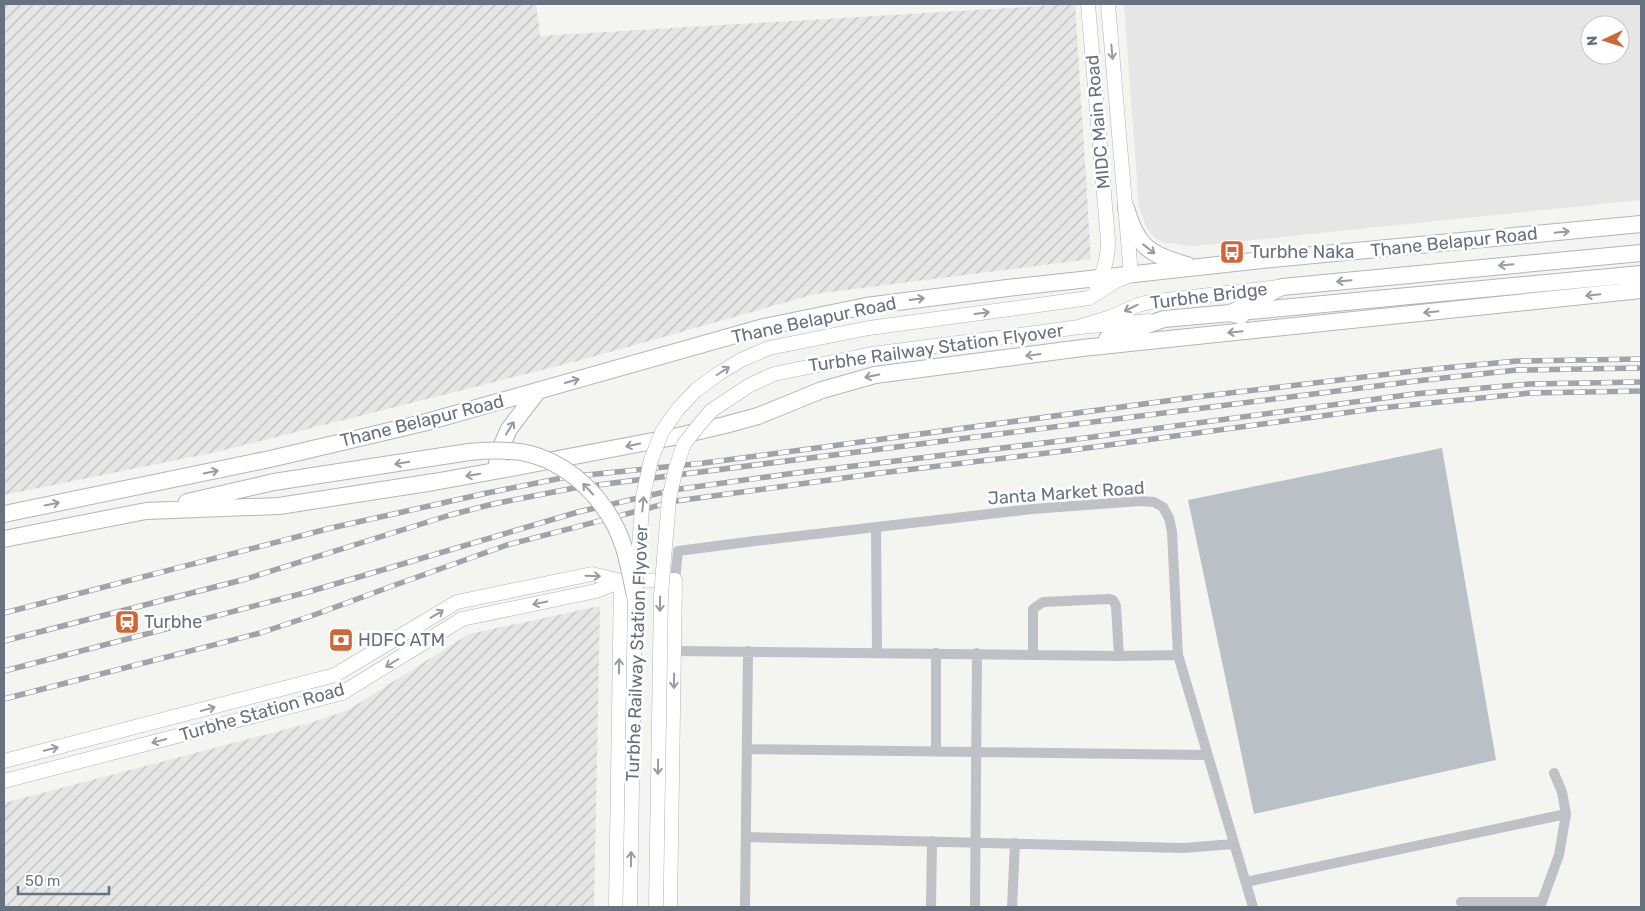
<svg xmlns="http://www.w3.org/2000/svg" width="1645" height="911" viewBox="0 0 1645 911" font-family="Rubik,sans-serif">
  <style>
    .built { fill: #e5e6e5; fill-rule: evenodd }
    .industrial { fill: url(#industrial-furrows) }
    .water { fill: #b9c1c7 }
    .lines { fill: none; stroke-linecap: round; stroke-linejoin: round }
    .secondary-casing { stroke: #b1b5b9; stroke-width: 15 }
    .primary-casing { stroke: #b2b5b9; stroke-width: 18 }
    .street { stroke: #bec1c5; stroke-width: 10 }
    .secondary { stroke: #fff; stroke-width: 14 }
    .primary { stroke: #fff; stroke-width: 16 }
    .rail-casing { stroke: #a0a4aa; stroke-width: 5.5 }
    .rail { stroke: #fff; stroke-width: 4; stroke-dasharray: 11; stroke-linecap: butt }
    .secondary-bridge-casing { stroke: #b1b5b9; stroke-width: 15; stroke-linecap: butt }
    .primary-bridge-casing { stroke: #b2b5b9; stroke-width: 18; stroke-linecap: butt }
    .secondary-bridge { stroke: #fff; stroke-width: 14 }
    .primary-bridge { stroke: #fff; stroke-width: 16 }
    .oneway { stroke: #959ca5 }
    .labels { text-anchor: middle; dominant-baseline: central; stroke-width: 5; stroke-linejoin: round; paint-order: stroke }
    .street-label { font-size: 18px; fill: #67727f; stroke: #fff }
    .poi-label { font-size: 18px; fill: #67727f; stroke: #fff; text-anchor: start }
  </style>
  <defs>
    <pattern id="industrial-furrows" width="10" height="10" patternUnits="userSpaceOnUse" patternTransform="scale(1.25)"><rect width="10" height="10" fill="#e5e6e5"/><path d="M-1 1l2-2M0 10L10 0M9 11l2-2" fill="none" stroke="#bdbfbf"/></pattern>
  </defs>
  <rect width="100%" height="100%" fill="#f4f4f1"/>
  <!-- built -->
  <path class="built" d="M 1124,4 L 1641,4 L 1641,200 L 1194,246 L 1165,243 L 1155,238 L 1147,229 L 1139,207 ZM 1590,25 L 1620,25 L 1620,55 L 1590,55 Z"/>
  <!-- industrial -->
  <path class="industrial" d="M 4,4 L 536,4 L 540,36 L 1075,4 L 1091,259 L 815,294 L 585,359 L 216,452 L 4,495 Z
    M 600,606 L 594,907 L 4,907 L 4,803 L 310,723 L 348,710 L 469,634 Z"/>
  <!-- water -->
  <path class="water" d="M 1442,448 L 1496,760 L 1254,814 L 1188,500 Z"/>
  <g class="lines">
    <defs>
      <path id="secondary" d="M 1088,4 L 1108,241 C 1108,257 1105,271 1096,285
        M 1010,309 L 1089,298 L 1116,281 L 1131,275 L 1108,4
        M 1079,327 L 1111,317 L 1138,305 L 1149,302 L 1278,287
        M 1013,336 L 1079,327 L 1149,321
        M 4,761 L 335,675 L 457,602 L 592,574 L 621,581 L 675,580 L 670,907
        M 4,781 L 342,693 L 462,619 L 596,591 L 621,581
        M 616,907 L 621,581"/>
      <path id="primary" d="M 1126,208 C 1137,246 1149,255 1187,265
        M 1240,312 L 1641,274
        M 1231,313 L 1282,287 L 1641,253
        M 1107,339 L 1164,319 L 1231,313 L 1241,316
        M 497,464 L 501,447 L 509,429 L 538,391
        M 187,502 L 274,482
        M 4,514 L 270,459 L 423,423 L 764,327 L 866,306 L 1007,288 L 1272,259 L 1641,224
        M 4,539 L 146,511 L 279,506 L 434,482 L 495,471 L 674,437 L 725,425 L 758,416 L 822,390 L 875,375 L 1082,348 L 1641,290"/>
    </defs>
    <!-- secondary casing -->
    <use href="#secondary" class="secondary-casing"/>
    <!-- primary casing -->
    <use href="#primary" class="primary-casing"/>
    <!-- street -->
    <path class="street" d="M 876,527 L 877,652
      M 675,580 L 678,551 L 755,541 L 1032,509 L 1140,501 L 1154,502 L 1163,507 L 1169,518 L 1172,532 L 1178,655 L 1253,907
      M 674,651 L 1119,656 L 1178,655
      M 936,653 L 936,752
      M 1033,654 L 1033,609 L 1043,602 L 1109,599 L 1113,600 L 1116,606 L 1119,656
      M 747,749 L 1207,755
      M 746,837 L 1183,848 L 1234,844
      M 1246,882 L 1566,814
      M 1461,902 L 1542,902
      M 745,907 L 748,651
      M 931,907 L 932,841
      M 975,907 L 977,653
      M 1012,907 L 1015,843
      M 1540,907 L 1559,855 L 1566,814 L 1562,792 L 1554,773"/>
    <!-- secondary -->
    <use href="#secondary" class="secondary"/>
    <!-- primary -->
    <use href="#primary" class="primary"/>
    <defs>
      <path id="rail" d="M 4,613 L 331,528 L 487,493 L 567,477 L 704,463 L 1196,397 L 1423,370 L 1517,361 L 1641,359
        M 4,641 L 246,579 L 450,515 L 493,504 L 574,488 L 1416,381 L 1517,370 L 1641,368
        M 4,671 L 308,592 L 578,512 L 673,490 L 788,474 L 1085,438 L 1414,394 L 1529,384 L 1641,382
        M 4,699 L 260,633 L 314,615 L 395,585 L 507,545 L 676,501 L 880,473 L 1072,450 L 1380,408 L 1530,393 L 1641,391"/>
    </defs>
    <!-- rail casing -->
    <use href="#rail" class="rail-casing"/>
    <!-- rail -->
    <use href="#rail" class="rail"/>
    <defs>
      <path id="secondary-bridge" d="M 630,907 L 635,596 L 643,496 L 651,460 L 662,432 L 678,409 L 696,390 L 718,374 L 741,360 L 769,348 L 869,328 L 1010,309
        M 656,907 L 661,595 L 669,499 L 676,468 L 684,444 L 699,425 L 712,410 L 750,385 L 774,374 L 872,354 L 1013,336"/>
      <path id="primary-bridge" d="M 274,482 L 469,452 C 489,450 510,449 530,454 C 575,466 612,506 625,551 C 629,566 632,581 635,596"/>
    </defs>
    <!-- secondary-bridge casing -->
    <use href="#secondary-bridge" class="secondary-bridge-casing"/>
    <!-- primary-bridge casing -->
    <use href="#primary-bridge" class="primary-bridge-casing"/>
    <!-- secondary-bridge -->
    <use href="#secondary-bridge" class="secondary-bridge"/>
    <!-- primary-bridge -->
    <use href="#primary-bridge" class="primary-bridge"/>
  </g>
  <!-- one-way arrows -->
  <defs><path id="oneway-shaft" d="M-6 0H5M1.5-3L5.5 0L1.5 3" fill="none" stroke-width="1.6" stroke-linecap="round" stroke-linejoin="round" transform="scale(1.25)"/></defs>
  <g class="oneway">
    <use href="#oneway-shaft" transform="translate(1112 52) rotate(85)"/>
    <use href="#oneway-shaft" transform="translate(1562 232) rotate(-6)"/>
    <use href="#oneway-shaft" transform="translate(1149 249) rotate(38)"/>
    <use href="#oneway-shaft" transform="translate(1506 265) rotate(175)"/>
    <use href="#oneway-shaft" transform="translate(1344 281) rotate(175)"/>
    <use href="#oneway-shaft" transform="translate(1593 295) rotate(174)"/>
    <use href="#oneway-shaft" transform="translate(917 299) rotate(-7)"/>
    <use href="#oneway-shaft" transform="translate(1131 308) rotate(154)"/>
    <use href="#oneway-shaft" transform="translate(1431 312) rotate(174)"/>
    <use href="#oneway-shaft" transform="translate(982 313) rotate(-7)"/>
    <use href="#oneway-shaft" transform="translate(1235 332) rotate(174)"/>
    <use href="#oneway-shaft" transform="translate(1033 355) rotate(172)"/>
    <use href="#oneway-shaft" transform="translate(723 371) rotate(-32)"/>
    <use href="#oneway-shaft" transform="translate(872 376) rotate(168)"/>
    <use href="#oneway-shaft" transform="translate(572 381) rotate(-16)"/>
    <use href="#oneway-shaft" transform="translate(510 428) rotate(-58)"/>
    <use href="#oneway-shaft" transform="translate(633 445) rotate(169)"/>
    <use href="#oneway-shaft" transform="translate(402 463) rotate(171)"/>
    <use href="#oneway-shaft" transform="translate(211 472) rotate(-12)"/>
    <use href="#oneway-shaft" transform="translate(473 475) rotate(170)"/>
    <use href="#oneway-shaft" transform="translate(588 489) rotate(-133)"/>
    <use href="#oneway-shaft" transform="translate(52 504) rotate(-11)"/>
    <use href="#oneway-shaft" transform="translate(643 504) rotate(-84)"/>
    <use href="#oneway-shaft" transform="translate(593 576) rotate(2)"/>
    <use href="#oneway-shaft" transform="translate(540 603) rotate(168)"/>
    <use href="#oneway-shaft" transform="translate(660 604) rotate(91)"/>
    <use href="#oneway-shaft" transform="translate(437 614) rotate(-31)"/>
    <use href="#oneway-shaft" transform="translate(392 663) rotate(148)"/>
    <use href="#oneway-shaft" transform="translate(619 666) rotate(-89)"/>
    <use href="#oneway-shaft" transform="translate(674 681) rotate(91)"/>
    <use href="#oneway-shaft" transform="translate(208 709) rotate(-15)"/>
    <use href="#oneway-shaft" transform="translate(159 741) rotate(165)"/>
    <use href="#oneway-shaft" transform="translate(51 749) rotate(-14)"/>
    <use href="#oneway-shaft" transform="translate(658 767) rotate(91)"/>
    <use href="#oneway-shaft" transform="translate(631 859) rotate(-89)"/>
  </g>
  <!-- icons -->
  <defs>
    <symbol id="bus-square" viewBox="-11 -11 22 22"><rect x="-9" y="-9" width="18" height="18" rx="4" fill="#d06636" stroke="#fff"/><path d="M-5-6H5V4H4V6H2V4H-2V6H-4V4H-5ZM-3.5-4V0h7V-4ZM-3.5 1.2v1.5H-2V1.2ZM2 1.2v1.5H3.5V1.2Z" fill="#fff"/></symbol>
    <symbol id="station-square" viewBox="-11 -11 22 22"><rect x="-9" y="-9" width="18" height="18" rx="4" fill="#d06636" stroke="#fff"/><path d="M-3-6H3Q5-6 5-4V2Q5 4 3 4L4.5 6H3L1.5 4h-3L-3 6H-4.5L-3 4Q-5 4-5 2V-4Q-5-6-3-6ZM-3.5-4v3h7v-3ZM-3.5 1v1.5H-2V1ZM2 1v1.5H3.5V1Z" fill="#fff"/></symbol>
    <symbol id="bank-square" viewBox="-11 -11 22 22"><rect x="-9" y="-9" width="18" height="18" rx="4" fill="#d06636" stroke="#fff"/><path d="M-6-4H6V4H-6ZM0-2.3a2.3 2.3 0 1 0 0 4.6a2.3 2.3 0 1 0 0-4.6Z" fill="#fff"/></symbol>
  </defs>
  <g fill-rule="evenodd">
    <use href="#bus-square" x="1218" y="238" width="28" height="28"/>
    <use href="#station-square" x="113" y="608" width="28" height="28"/>
    <use href="#bank-square" x="327" y="626" width="28" height="28"/>
  </g>
  <g class="labels">
    <!-- street labels -->
    <g class="street-label">
      <text transform="translate(1098 122) rotate(-95)">MIDC Main Road</text>
      <text transform="translate(1454 242) rotate(-6)">Thane Belapur Road</text>
      <text transform="translate(1209 296) rotate(-7)">Turbhe Bridge</text>
      <text transform="translate(814 320) rotate(-12)">Thane Belapur Road</text>
      <text transform="translate(936 348) rotate(-8)">Turbhe Railway Station Flyover</text>
      <text transform="translate(422 421) rotate(-14)">Thane Belapur Road</text>
      <text transform="translate(1066 493) rotate(-4)">Janta Market Road</text>
      <text transform="translate(637 653) rotate(-88)">Turbhe Railway Station Flyover</text>
      <text transform="translate(262 712) rotate(-16)">Turbhe Station Road</text>
    </g>
    <!-- poi labels -->
    <g class="poi-label">
      <text x="1250" y="252">Turbhe Naka</text>
      <text x="144" y="622">Turbhe</text>
      <text x="358" y="640">HDFC ATM</text>
    </g>
  </g>
  <!-- border -->
  <rect width="1645" height="911" fill="none" stroke="#67727f" stroke-width="10"/>
  <!-- north arrow -->
  <g transform="translate(1605 40) rotate(266)"><circle r="24" fill="#ffffff" stroke="#c2c7cc"/>
  <path d="M0-4L9 19L0 12L-9 19Z" fill="#d06636"/>
  <text y="-8" font-size="14" font-weight="bold" text-anchor="middle" fill="#67727f">N</text>
  </g>
  <!-- scale -->
  <path d="M18 886v8h91v-8" fill="none" stroke="#67727f" stroke-width="2.5"/>
  <text x="25" y="886" font-size="15" fill="#67727f" stroke="#ffffff" stroke-width="4" paint-order="stroke">50 m</text>
</svg>
